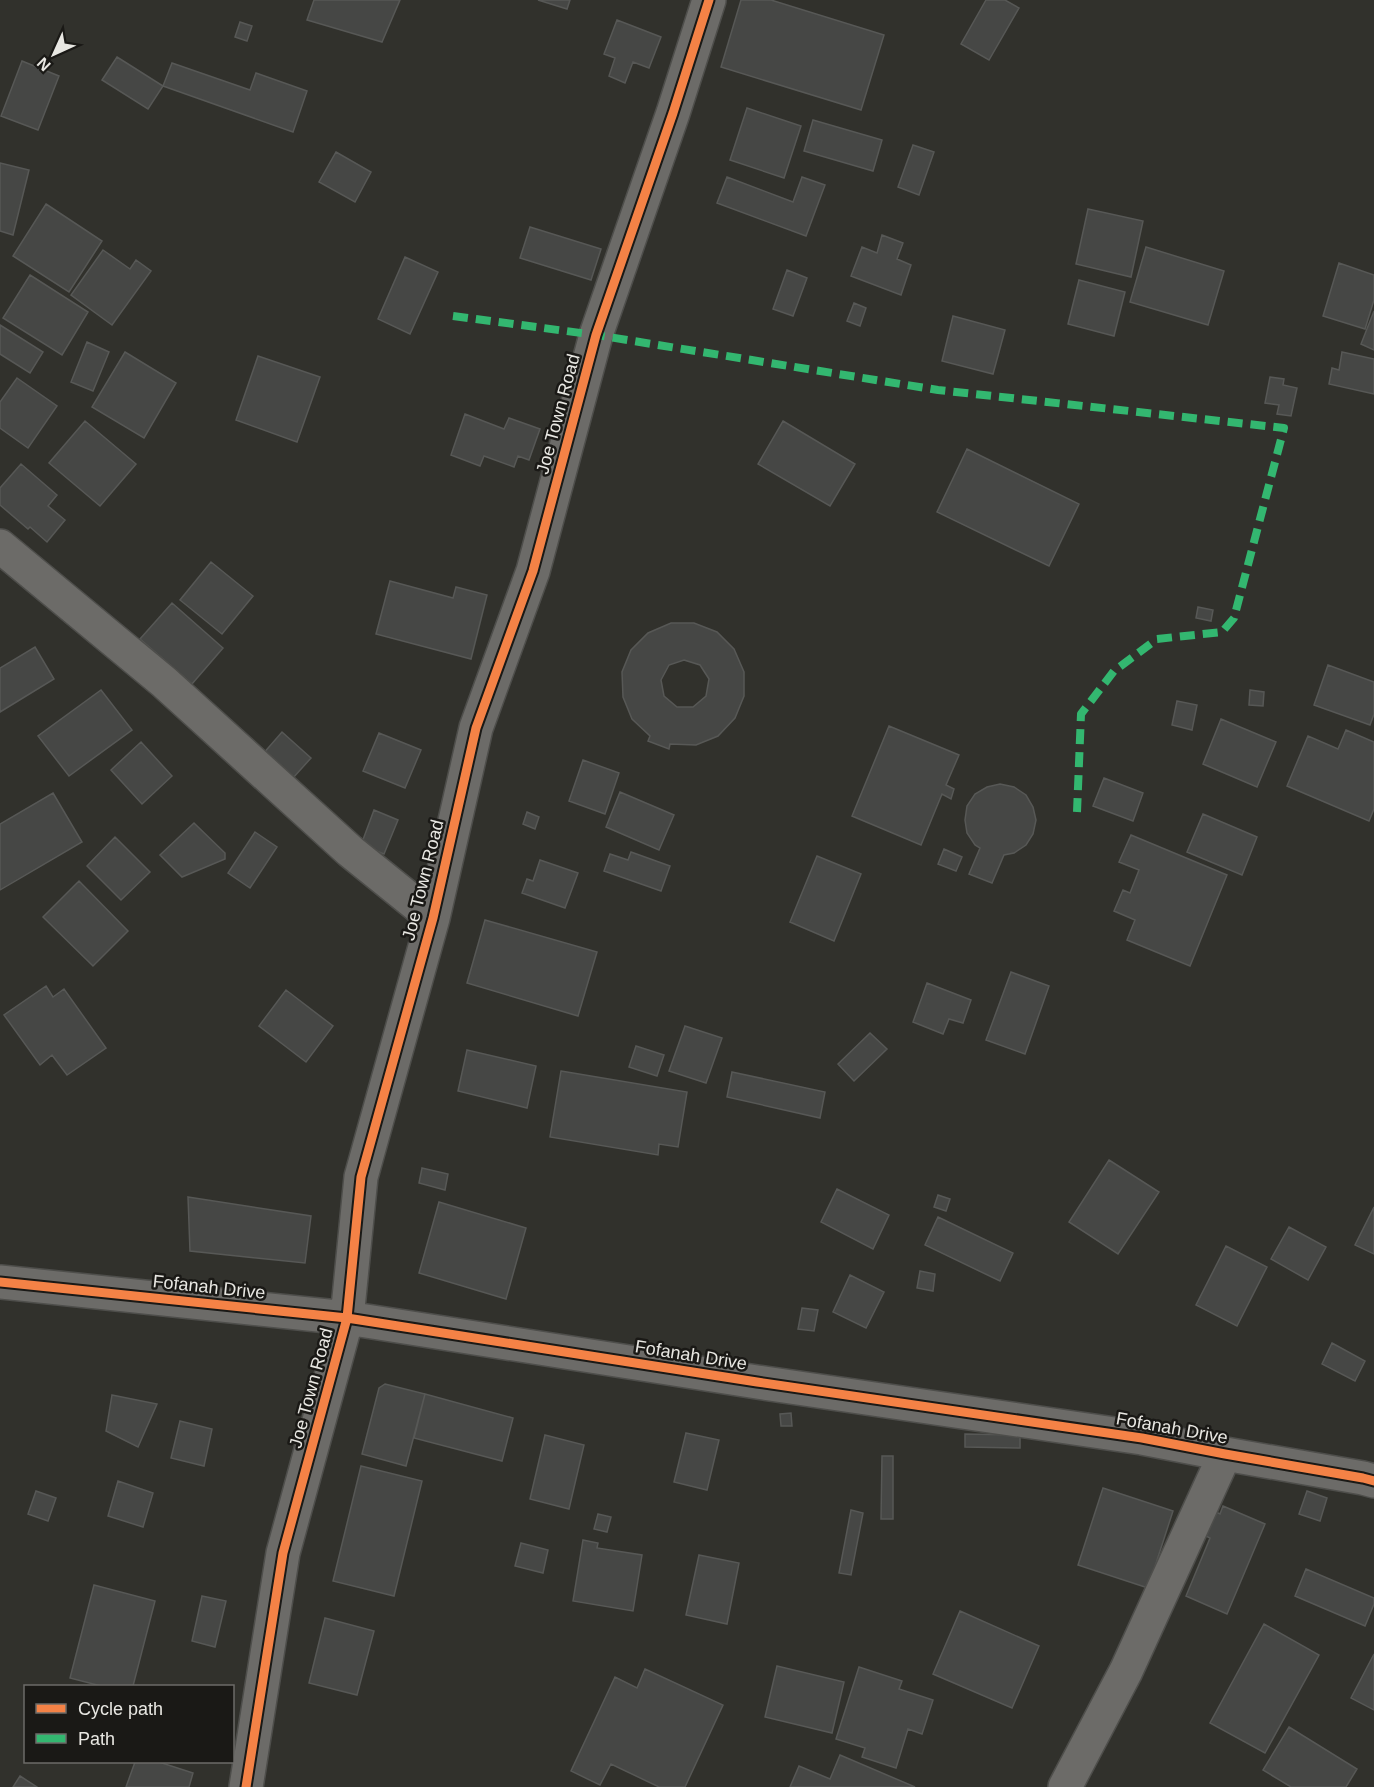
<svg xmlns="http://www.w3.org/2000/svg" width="1374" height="1787" viewBox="0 0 1374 1787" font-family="Arial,sans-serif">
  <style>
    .building { fill: #464745; stroke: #575856; stroke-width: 1.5; fill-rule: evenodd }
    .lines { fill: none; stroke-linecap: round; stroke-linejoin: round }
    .minor-casing { stroke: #4e4e4b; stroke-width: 36 }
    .minor { stroke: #6c6b68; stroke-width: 33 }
    .quiet { stroke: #33b770; stroke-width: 8; stroke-dasharray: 15 8; stroke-linecap: butt }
    .cycleway-casing { stroke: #1a1916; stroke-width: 13 }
    .cycleway { stroke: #f48246; stroke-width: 9 }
    .labels { text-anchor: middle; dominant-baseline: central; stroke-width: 5; stroke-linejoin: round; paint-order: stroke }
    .street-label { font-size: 18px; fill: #e8e7e2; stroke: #1a1916 }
  </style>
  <rect width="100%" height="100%" fill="#31312c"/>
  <!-- building -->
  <path class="building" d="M 314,0 L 400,0 L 382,42 L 307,20 Z
    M 538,0 L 570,0 L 567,9 Z
    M 741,0 L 771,0 L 884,35 L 861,110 L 721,67 Z
    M 986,0 L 1005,0 L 1019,8 L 989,60 L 961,44 Z
    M 617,20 L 661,37 L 649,68 L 633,62 L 625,83 L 609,76 L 615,58 L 604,54 Z
    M 240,22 L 252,26 L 247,41 L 235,37 Z
    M 117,57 L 163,86 L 148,109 L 102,80 Z
    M 22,61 L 59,76 L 38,130 L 1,116 Z
    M 172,63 L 250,90 L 256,73 L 307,91 L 293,132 L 163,86 Z
    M 747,108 L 801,126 L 784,178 L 730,160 Z
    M 813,120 L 882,140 L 873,171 L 804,151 Z
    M 913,145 L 934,152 L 919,195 L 898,187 Z
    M 336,152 L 371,172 L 355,202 L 319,182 Z
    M 0,163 L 29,170 L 13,235 L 0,231 Z
    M 727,177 L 793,202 L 802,177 L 825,185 L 806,236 L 717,203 Z
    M 46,204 L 102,241 L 69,292 L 13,256 Z
    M 1088,209 L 1143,221 L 1131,277 L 1076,264 Z
    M 530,227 L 601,249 L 591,280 L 520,258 Z
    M 882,235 L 903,243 L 897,259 L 911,265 L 901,295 L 851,276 L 862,247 L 877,253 Z
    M 1146,247 L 1224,271 L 1208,325 L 1130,302 Z
    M 103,250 L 130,269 L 136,260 L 151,271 L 112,325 L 71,295 Z
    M 405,257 L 438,272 L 410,334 L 378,319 Z
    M 1339,263 L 1374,275 L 1374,300 L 1365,329 L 1323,316 Z
    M 787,270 L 807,278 L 793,316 L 773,309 Z
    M 30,275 L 88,312 L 62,355 L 3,318 Z
    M 1079,280 L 1125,292 L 1114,336 L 1068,324 Z
    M 854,303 L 866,308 L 860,326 L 847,321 Z
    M 1374,311 L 1374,350 L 1361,344 Z
    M 953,316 L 1005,330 L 993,374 L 942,361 Z
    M 0,325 L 43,352 L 30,373 L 0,354 Z
    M 87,342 L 109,352 L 93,391 L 71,382 Z
    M 125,352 L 176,383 L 144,438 L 92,407 Z
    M 1342,352 L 1374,359 L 1374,394 L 1329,384 L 1332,368 L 1339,370 Z
    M 258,356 L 320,377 L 297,442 L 236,420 Z
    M 1270,377 L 1284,379 L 1283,385 L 1297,388 L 1291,416 L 1277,414 L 1279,405 L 1265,403 Z
    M 17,378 L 57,406 L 28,448 L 0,428 L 0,402 Z
    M 465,414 L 504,429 L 509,418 L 540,429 L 529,460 L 518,456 L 514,467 L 484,456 L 480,466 L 451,455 Z
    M 85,421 L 136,464 L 100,506 L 49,463 Z
    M 783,421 L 855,464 L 830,506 L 758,464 Z
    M 967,449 L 1079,504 L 1049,566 L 937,512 Z
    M 21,464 L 57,495 L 48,506 L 65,520 L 47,542 L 30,527 L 28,529 L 0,505 L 0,488 Z
    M 211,562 L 253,596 L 222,634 L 180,600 Z
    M 390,581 L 453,598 L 456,587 L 487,595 L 471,659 L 376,634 Z
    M 172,603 L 223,648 L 192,684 L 140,639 Z
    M 1198,607 L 1213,610 L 1211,621 L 1196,618 Z
    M 671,623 L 694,623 L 717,632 L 734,649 L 744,672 L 744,696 L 735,718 L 718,736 L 696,745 L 670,744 L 669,749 L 648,741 L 650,736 L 632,719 L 623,697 L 622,672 L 631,650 L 648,633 ZM 684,660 L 700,665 L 709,679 L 706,696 L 693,707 L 677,707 L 664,696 L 661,680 L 669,665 Z
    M 35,647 L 54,679 L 0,712 L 0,668 Z
    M 1328,665 L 1374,682 L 1374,714 L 1370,725 L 1314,705 Z
    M 101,690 L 132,730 L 69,776 L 38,736 Z
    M 1250,690 L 1264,692 L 1263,706 L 1249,705 Z
    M 1177,701 L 1197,705 L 1192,730 L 1172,725 Z
    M 1221,719 L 1276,742 L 1257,787 L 1203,764 Z
    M 889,726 L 959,755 L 946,785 L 954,789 L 951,799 L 942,794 L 921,845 L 852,816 Z
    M 1346,730 L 1374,742 L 1374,809 L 1369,821 L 1287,786 L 1308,736 L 1338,749 Z
    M 282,732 L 311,758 L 284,788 L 255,763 Z
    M 379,733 L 421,750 L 405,788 L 363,771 Z
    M 141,742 L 172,776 L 142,804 L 111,770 Z
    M 583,760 L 619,773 L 605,814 L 569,801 Z
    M 1104,778 L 1143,793 L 1133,821 L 1093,806 Z
    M 1000,784 L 1014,787 L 1026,795 L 1033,807 L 1036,820 L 1033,834 L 1026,845 L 1014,853 L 1004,855 L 992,883 L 969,874 L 980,848 L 975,845 L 967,833 L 965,820 L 967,806 L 975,794 L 987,787 Z
    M 620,792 L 674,815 L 659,850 L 606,827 Z
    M 53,793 L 82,842 L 0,890 L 0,824 Z
    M 374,810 L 398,820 L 384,854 L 361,845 Z
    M 527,812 L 539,817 L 535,829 L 523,824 Z
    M 1203,814 L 1257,837 L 1242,875 L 1187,852 Z
    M 194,823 L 225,853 L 225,859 L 182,877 L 160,855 Z
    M 255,832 L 277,847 L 250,888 L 228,873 Z
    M 1131,835 L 1227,875 L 1190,966 L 1127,940 L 1135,920 L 1114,911 L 1123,890 L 1130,893 L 1139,870 L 1119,862 Z
    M 115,837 L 150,872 L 121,900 L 87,866 Z
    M 944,849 L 962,857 L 956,871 L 938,864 Z
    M 631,852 L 670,866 L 661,891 L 604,871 L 610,854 L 628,860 Z
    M 817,856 L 861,874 L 834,941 L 790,922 Z
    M 540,860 L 578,873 L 565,908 L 522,893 L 527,879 L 533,881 Z
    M 79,881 L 128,931 L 93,966 L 43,917 Z
    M 485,920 L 597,952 L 578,1016 L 467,983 Z
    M 1011,972 L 1049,986 L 1025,1054 L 986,1040 Z
    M 927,983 L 971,1000 L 963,1023 L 949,1019 L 943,1034 L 913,1022 Z
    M 46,986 L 53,997 L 64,989 L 106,1048 L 67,1075 L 52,1055 L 40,1065 L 4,1015 Z
    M 286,990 L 333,1026 L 306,1062 L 259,1026 Z
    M 685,1026 L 722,1038 L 706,1083 L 669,1071 Z
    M 870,1033 L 887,1049 L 854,1081 L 838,1064 Z
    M 636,1046 L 664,1055 L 657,1076 L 629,1067 Z
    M 467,1050 L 536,1066 L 527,1108 L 458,1091 Z
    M 561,1071 L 687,1092 L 678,1147 L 659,1144 L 658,1155 L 550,1137 Z
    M 732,1072 L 825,1092 L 820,1118 L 727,1097 Z
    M 1109,1160 L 1159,1192 L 1118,1254 L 1069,1222 Z
    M 422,1168 L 448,1174 L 445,1190 L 419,1183 Z
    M 837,1189 L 889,1215 L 873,1249 L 821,1222 Z
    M 938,1195 L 950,1199 L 946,1211 L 934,1207 Z
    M 188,1197 L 311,1216 L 305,1263 L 190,1251 Z
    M 439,1202 L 526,1228 L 506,1299 L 419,1273 Z
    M 1374,1207 L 1374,1254 L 1355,1245 Z
    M 938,1217 L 1013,1253 L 1000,1281 L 925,1245 Z
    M 1289,1227 L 1326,1247 L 1308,1280 L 1271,1259 Z
    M 1226,1246 L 1267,1267 L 1237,1326 L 1196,1305 Z
    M 920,1271 L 935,1274 L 933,1291 L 917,1288 Z
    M 850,1275 L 884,1292 L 866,1328 L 833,1312 Z
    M 802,1308 L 818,1310 L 814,1331 L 798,1329 Z
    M 1332,1343 L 1365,1361 L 1355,1381 L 1322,1364 Z
    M 385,1384 L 425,1394 L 406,1466 L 362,1454 L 379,1388 Z
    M 425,1394 L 513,1418 L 502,1461 L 414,1438 Z
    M 112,1395 L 157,1404 L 138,1447 L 106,1431 Z
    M 791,1413 L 792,1426 L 781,1426 L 780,1414 Z
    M 180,1421 L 212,1429 L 204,1466 L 171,1458 Z
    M 686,1433 L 719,1440 L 707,1490 L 674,1482 Z
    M 965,1434 L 1020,1435 L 1020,1448 L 965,1447 Z
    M 545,1435 L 584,1445 L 569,1509 L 530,1499 Z
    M 882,1456 L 893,1456 L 893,1519 L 881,1519 Z
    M 361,1466 L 422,1481 L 394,1596 L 333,1581 Z
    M 118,1481 L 153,1493 L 143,1527 L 108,1516 Z
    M 1103,1488 L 1173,1511 L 1148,1588 L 1078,1565 Z
    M 36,1491 L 56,1498 L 48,1521 L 28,1514 Z
    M 1307,1491 L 1327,1498 L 1320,1521 L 1299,1514 Z
    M 1223,1506 L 1265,1524 L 1227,1614 L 1186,1596 L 1210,1538 L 1204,1535 L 1214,1511 L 1220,1514 Z
    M 851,1510 L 863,1513 L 851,1575 L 839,1573 Z
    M 598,1514 L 611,1517 L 607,1532 L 594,1529 Z
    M 583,1540 L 598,1543 L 597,1548 L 642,1555 L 633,1611 L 573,1601 Z
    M 521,1543 L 548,1550 L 543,1573 L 515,1566 Z
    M 699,1555 L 739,1563 L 727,1624 L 686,1615 Z
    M 1306,1569 L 1374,1598 L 1374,1604 L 1365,1626 L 1295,1596 Z
    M 94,1585 L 155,1601 L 133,1686 L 101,1686 L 70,1678 Z
    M 202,1596 L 226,1601 L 215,1647 L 192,1641 Z
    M 960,1611 L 1039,1646 L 1012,1708 L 933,1674 Z
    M 325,1618 L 374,1631 L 357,1695 L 309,1683 Z
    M 1264,1624 L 1319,1655 L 1265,1753 L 1210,1723 Z
    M 1374,1654 L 1374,1710 L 1351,1698 Z
    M 777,1666 L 844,1682 L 832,1733 L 765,1717 Z
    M 859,1667 L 902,1681 L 899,1689 L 933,1700 L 922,1734 L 908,1729 L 896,1768 L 862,1757 L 865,1748 L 836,1739 Z
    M 645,1669 L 723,1705 L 685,1787 L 659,1787 L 611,1764 L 600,1785 L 571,1771 L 615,1677 L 637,1688 Z
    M 1289,1727 L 1357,1769 L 1346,1787 L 1291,1787 L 1263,1770 Z
    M 840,1755 L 915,1787 L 790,1787 L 799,1766 L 830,1779 Z
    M 135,1762 L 159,1762 L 193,1773 L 189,1787 L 126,1787 Z
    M 20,1776 L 37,1787 L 13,1787 Z"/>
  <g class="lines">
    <defs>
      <path id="minor" d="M 0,546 L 164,682 L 350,851 L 433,918
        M 0,1282 L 347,1318 L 757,1382 L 1142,1438 L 1225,1454 L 1363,1478 L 1374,1481
        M 246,1787 L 283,1553 L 347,1318 L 361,1177 L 433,918 L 476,728 L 533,571 L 596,335 L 673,113 L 709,0
        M 1065,1787 L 1126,1671 L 1225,1454"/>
    </defs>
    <!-- minor casing -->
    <use href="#minor" class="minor-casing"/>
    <!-- minor -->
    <use href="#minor" class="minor"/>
    <!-- quiet -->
    <path class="quiet" d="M 453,316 L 596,335 L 938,390 L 1284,428 L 1234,618 L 1222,632 L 1157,639 L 1114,671 L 1081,714 L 1077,812"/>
    <defs>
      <path id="cycleway" d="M 0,1282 L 347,1318 L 757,1382 L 1142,1438 L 1225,1454 L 1363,1478 L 1374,1481
        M 246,1787 L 283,1553 L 347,1318 L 361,1177 L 433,918 L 476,728 L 533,571 L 596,335 L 673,113 L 709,0"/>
    </defs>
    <!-- cycleway casing -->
    <use href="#cycleway" class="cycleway-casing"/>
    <!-- cycleway -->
    <use href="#cycleway" class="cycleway"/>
  </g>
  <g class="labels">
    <!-- street labels -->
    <g class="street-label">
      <text transform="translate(558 414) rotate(-75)">Joe Town Road</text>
      <text transform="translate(423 880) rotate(-76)">Joe Town Road</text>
      <text transform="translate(209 1287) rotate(6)">Fofanah Drive</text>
      <text transform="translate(691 1355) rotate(9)">Fofanah Drive</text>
      <text transform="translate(311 1388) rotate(-75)">Joe Town Road</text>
      <text transform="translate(1172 1428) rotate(10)">Fofanah Drive</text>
    </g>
  </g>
  <!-- legend -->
  <rect x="24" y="1685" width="210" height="78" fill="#1a1916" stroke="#6c6b68" stroke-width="1.5"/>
  <rect x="36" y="1704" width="30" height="9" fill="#f48246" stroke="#6c6b68" stroke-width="1.5"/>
  <text x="78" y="1715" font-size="18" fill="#e8e7e2">Cycle path</text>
  <rect x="36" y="1734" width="30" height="9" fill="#33b770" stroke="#6c6b68" stroke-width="1.5"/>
  <text x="78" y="1745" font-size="18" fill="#e8e7e2">Path</text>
  <!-- north arrow -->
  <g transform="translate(54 54) rotate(225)" stroke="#1a1916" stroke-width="4.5" paint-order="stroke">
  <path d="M0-4.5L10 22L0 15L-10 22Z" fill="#e8e7e2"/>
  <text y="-9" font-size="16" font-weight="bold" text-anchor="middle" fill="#e8e7e2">N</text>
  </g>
</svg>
